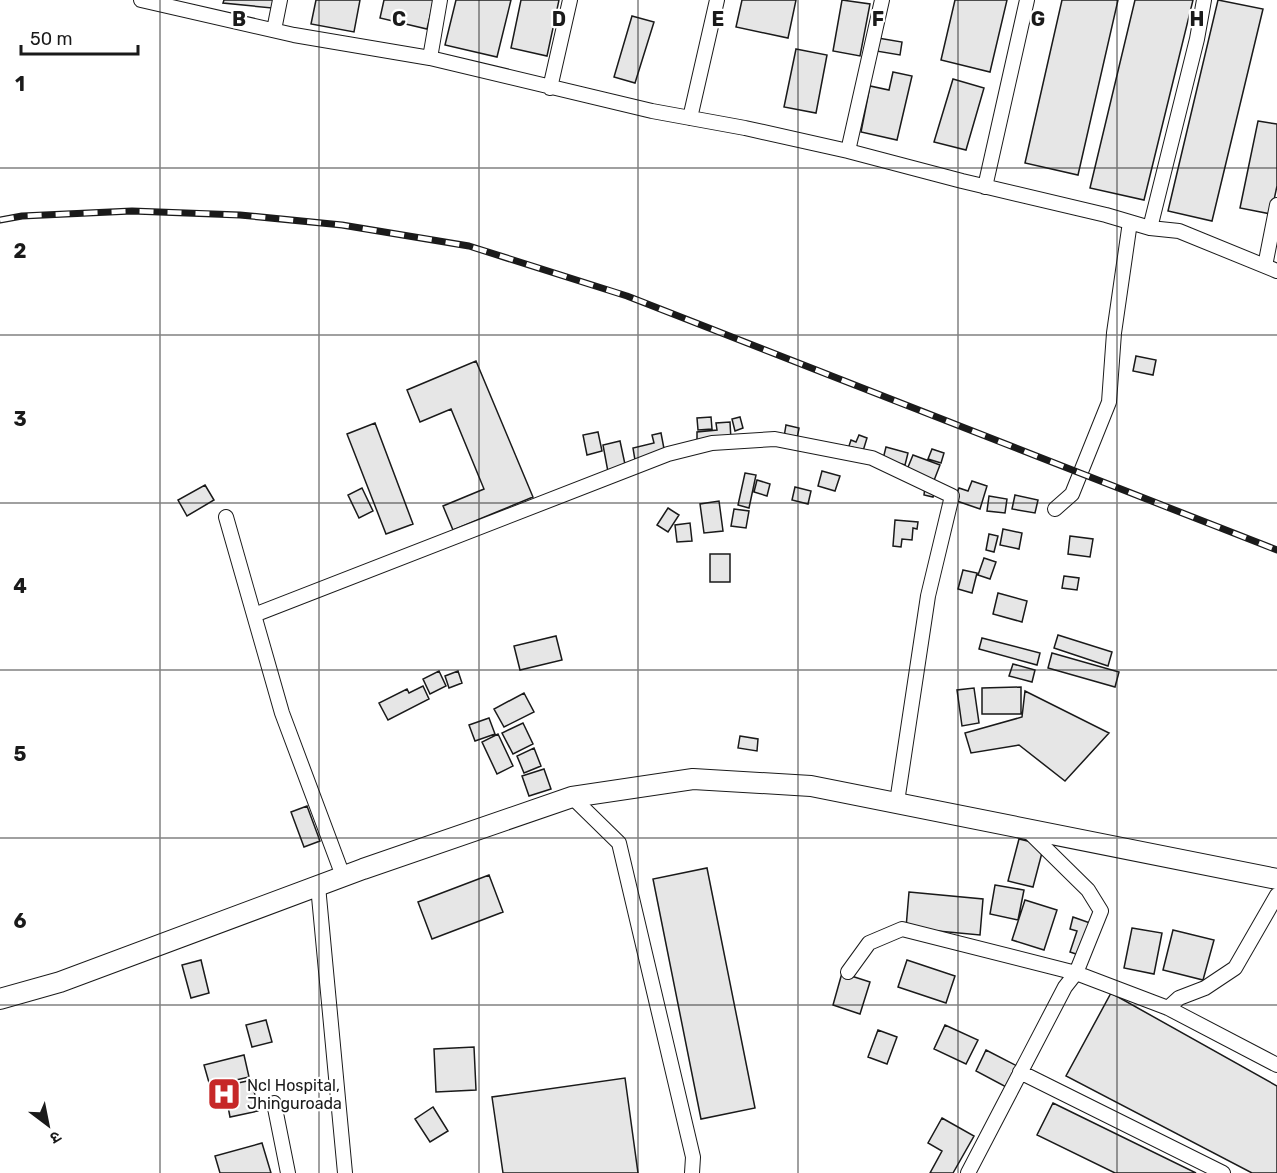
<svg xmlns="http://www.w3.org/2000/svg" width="1277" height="1173" viewBox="0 0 1277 1173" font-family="Rubik,'Noto Sans Devanagari',sans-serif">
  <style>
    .building { fill: #e6e6e6; stroke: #1a1a1a; stroke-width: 1.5 }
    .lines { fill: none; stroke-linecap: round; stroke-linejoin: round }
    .street-casing { stroke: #1a1a1a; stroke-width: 16 }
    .secondary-casing { stroke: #1a1a1a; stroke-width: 22 }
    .street { stroke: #fff; stroke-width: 14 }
    .secondary { stroke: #fff; stroke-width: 20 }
    .rail-casing { stroke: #1a1a1a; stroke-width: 7 }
    .rail { stroke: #fff; stroke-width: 4.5; stroke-dasharray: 14; stroke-linecap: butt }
    .grid { fill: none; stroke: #1a1a1a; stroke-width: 1.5; stroke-opacity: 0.55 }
    .labels { text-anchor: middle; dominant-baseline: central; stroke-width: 4.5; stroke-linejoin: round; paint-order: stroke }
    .poi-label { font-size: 16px; fill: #1a1a1a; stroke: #fff; text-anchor: start }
    .grid-label { font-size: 20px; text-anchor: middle; font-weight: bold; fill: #1a1a1a; stroke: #fff; stroke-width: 4.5; stroke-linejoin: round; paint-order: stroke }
  </style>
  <rect width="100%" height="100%" fill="#fff"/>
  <!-- building -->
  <path class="building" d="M 224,0 L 274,0 L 272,8 L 223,3 Z
    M 316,0 L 360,0 L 354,32 L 311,24 Z
    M 384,0 L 434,0 L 427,29 L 380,18 Z
    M 456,0 L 511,0 L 497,57 L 445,45 Z
    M 521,0 L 559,0 L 547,56 L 511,48 Z
    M 742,0 L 796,0 L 788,38 L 736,27 Z
    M 842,0 L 870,4 L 860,56 L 833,51 Z
    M 955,0 L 1007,0 L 990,72 L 941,60 Z
    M 1062,0 L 1118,0 L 1078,175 L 1025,163 Z
    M 1135,0 L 1193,0 L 1144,200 L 1090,188 Z
    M 1218,0 L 1263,9 L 1212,221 L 1168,211 Z
    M 632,16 L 654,22 L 635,83 L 614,77 Z
    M 878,38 L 902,42 L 900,55 L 876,51 Z
    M 796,49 L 827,55 L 816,113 L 784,107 Z
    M 893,72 L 912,76 L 897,140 L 861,132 L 870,86 L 889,90 Z
    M 953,79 L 984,88 L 966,150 L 934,142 Z
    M 1258,121 L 1277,124 L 1277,186 L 1271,214 L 1240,208 Z
    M 1136,356 L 1156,360 L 1153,375 L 1133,371 Z
    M 476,361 L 533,497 L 453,530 L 443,506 L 484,489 L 451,409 L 420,422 L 407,390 Z
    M 711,417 L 712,429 L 698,430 L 697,418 Z
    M 740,417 L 743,428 L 735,431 L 732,419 Z
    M 730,422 L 731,440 L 697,442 L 697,432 L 717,430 L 716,423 Z
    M 375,423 L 413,524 L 386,534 L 347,434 Z
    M 786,425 L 799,428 L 797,439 L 784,437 Z
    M 598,432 L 602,451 L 587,455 L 583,435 Z
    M 661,433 L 665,454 L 635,460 L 633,448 L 654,443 L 652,435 Z
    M 859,435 L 867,438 L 863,451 L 849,446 L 851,440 L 856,442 Z
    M 620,441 L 626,469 L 608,472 L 603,445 Z
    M 886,447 L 908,453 L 905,465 L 883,459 Z
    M 932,449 L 944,453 L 941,463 L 928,459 Z
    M 913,455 L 940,465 L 933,483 L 906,472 Z
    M 822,471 L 840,476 L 835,491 L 818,486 Z
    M 745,473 L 756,475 L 749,508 L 738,505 Z
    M 757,480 L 770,484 L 767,496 L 754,492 Z
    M 972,481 L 987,486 L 980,509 L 954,500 L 959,488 L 968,491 Z
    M 205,485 L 214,500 L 187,516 L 178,500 Z
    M 795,487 L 811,491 L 808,504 L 792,500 Z
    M 925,487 L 935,490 L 933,497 L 924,495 Z
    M 362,488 L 373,511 L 359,518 L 348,495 Z
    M 1015,495 L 1038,500 L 1035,513 L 1012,509 Z
    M 989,496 L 1007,499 L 1005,513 L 987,511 Z
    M 719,501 L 723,531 L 704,533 L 700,504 Z
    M 668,508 L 679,515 L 668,532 L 657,525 Z
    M 734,509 L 749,511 L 746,528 L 731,526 Z
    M 895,520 L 918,522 L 917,529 L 913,528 L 912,540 L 902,539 L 901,547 L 893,546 Z
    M 690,523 L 692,541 L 677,542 L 675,525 Z
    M 1003,529 L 1022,533 L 1019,549 L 1000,545 Z
    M 989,534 L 998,536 L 994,552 L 986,550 Z
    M 1070,536 L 1093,539 L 1090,557 L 1068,554 Z
    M 710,554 L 730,554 L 730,582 L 710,582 Z
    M 984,558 L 996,562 L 990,579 L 978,575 Z
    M 963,570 L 977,573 L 972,593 L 958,589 Z
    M 1064,576 L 1079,578 L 1077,590 L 1062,588 Z
    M 998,593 L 1027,601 L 1022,622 L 993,614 Z
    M 1058,635 L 1112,652 L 1108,666 L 1054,648 Z
    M 556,636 L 562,660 L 520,670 L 514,646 Z
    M 982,638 L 1040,653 L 1037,665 L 979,649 Z
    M 1052,653 L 1119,672 L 1115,687 L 1048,668 Z
    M 1013,664 L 1035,670 L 1032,682 L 1009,676 Z
    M 439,671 L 446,686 L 430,694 L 423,679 Z
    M 458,671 L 462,683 L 449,688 L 445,676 Z
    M 423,686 L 429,699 L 388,720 L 379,703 L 407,689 L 409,693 Z
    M 1021,687 L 1021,714 L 982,714 L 982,688 Z
    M 974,688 L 979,723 L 962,726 L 957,690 Z
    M 1025,691 L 1109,733 L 1065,781 L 1019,745 L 971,753 L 965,733 L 1022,717 Z
    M 524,693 L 534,712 L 504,727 L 494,709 Z
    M 489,718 L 495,734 L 475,741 L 469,725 Z
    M 523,723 L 533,744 L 513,754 L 502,733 Z
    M 498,734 L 513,766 L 497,774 L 482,742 Z
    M 740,736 L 758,739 L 757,751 L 738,748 Z
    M 534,748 L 541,766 L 524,773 L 517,756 Z
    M 544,769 L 551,789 L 529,796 L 522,776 Z
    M 307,806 L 320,841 L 304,847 L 291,812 Z
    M 1019,839 L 1044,845 L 1033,887 L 1008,881 Z
    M 707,868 L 755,1108 L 701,1119 L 653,879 Z
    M 489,875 L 503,912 L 432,939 L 418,902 Z
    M 995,885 L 1024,890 L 1018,920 L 990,914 Z
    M 909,892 L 983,899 L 980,935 L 906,928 Z
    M 1025,900 L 1057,910 L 1044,950 L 1012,940 Z
    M 1073,917 L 1090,923 L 1079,955 L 1070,952 L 1077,931 L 1070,929 Z
    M 1132,928 L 1162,933 L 1154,974 L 1124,968 Z
    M 1173,930 L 1214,940 L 1203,980 L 1163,970 Z
    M 201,960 L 209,993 L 191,998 L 182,965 Z
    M 907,960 L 955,976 L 946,1003 L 898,987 Z
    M 842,973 L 870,982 L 860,1014 L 833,1005 Z
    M 1111,993 L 1277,1086 L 1277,1173 L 1252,1173 L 1066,1076 Z
    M 266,1020 L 272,1042 L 252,1047 L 246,1025 Z
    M 945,1025 L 978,1040 L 966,1064 L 934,1049 Z
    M 878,1030 L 897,1037 L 887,1064 L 868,1057 Z
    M 474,1047 L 476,1090 L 436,1092 L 434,1049 Z
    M 986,1050 L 1019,1067 L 1008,1088 L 976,1071 Z
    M 244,1055 L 249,1077 L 210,1086 L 204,1065 Z
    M 625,1078 L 638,1173 L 503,1173 L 492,1097 Z
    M 252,1080 L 258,1111 L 230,1117 L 224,1086 Z
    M 1053,1103 L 1196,1173 L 1115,1173 L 1037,1135 Z
    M 433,1107 L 448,1131 L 430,1142 L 415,1119 Z
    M 942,1118 L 974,1136 L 953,1173 L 930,1173 L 942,1151 L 928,1143 Z
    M 262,1143 L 271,1173 L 220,1173 L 215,1156 Z"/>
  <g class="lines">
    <defs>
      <path id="street" d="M 141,0 L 294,35 L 430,58 L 652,111 L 745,128 L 848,151 L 962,181 L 1106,215 L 1150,228 L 1179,231 L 1277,271
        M 274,30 L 280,0
        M 430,58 L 440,0
        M 550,88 L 570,0
        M 690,118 L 717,0
        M 848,151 L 882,0
        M 985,187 L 1027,0
        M 1150,228 L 1197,39 L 1204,0
        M 1265,266 L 1277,205
        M 1055,509 L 1072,494 L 1109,402 L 1114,333 L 1130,222
        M 226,517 L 282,713 L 343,876
        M 254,615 L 668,454 L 712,443 L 775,439 L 872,458 L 952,496 L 928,596 L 897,802
        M 572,797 L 619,843 L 693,1157 L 692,1173
        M 318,886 L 345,1173
        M 848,972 L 869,943 L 902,929 L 1076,973 L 1168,1008 L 1277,1065
        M 1168,1008 L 1179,998 L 1205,988 L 1235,968 L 1277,895
        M 1020,1072 L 1223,1173
        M 274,1103 L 288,1173
        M 968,1173 L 1065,987 L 1076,973 L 1101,911 L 1088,890 L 1026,829"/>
      <path id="secondary" d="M 0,999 L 60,982 L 363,869 L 572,797 L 693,779 L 811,786 L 1277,879"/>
    </defs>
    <!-- street casing -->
    <use href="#street" class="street-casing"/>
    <!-- secondary casing -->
    <use href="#secondary" class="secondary-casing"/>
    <!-- street -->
    <use href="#street" class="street"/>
    <!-- secondary -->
    <use href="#secondary" class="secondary"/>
    <defs>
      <path id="rail" d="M 0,220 L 22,216 L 132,211 L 240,215 L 342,225 L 469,246 L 627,296 L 1277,550"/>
    </defs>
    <!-- rail casing -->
    <use href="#rail" class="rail-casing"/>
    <!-- rail -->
    <use href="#rail" class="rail"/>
  </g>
  <!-- grid -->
  <path class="grid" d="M 160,0 L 160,1173M 319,0 L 319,1173M 479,0 L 479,1173M 638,0 L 638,1173M 798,0 L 798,1173M 958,0 L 958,1173M 1117,0 L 1117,1173M 0,168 L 1277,168M 0,335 L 1277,335M 0,503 L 1277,503M 0,670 L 1277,670M 0,838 L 1277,838M 0,1005 L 1277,1005"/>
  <!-- icons -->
  <defs>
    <symbol id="hospital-square" viewBox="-11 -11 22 22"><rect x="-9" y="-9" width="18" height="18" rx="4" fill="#c62828" stroke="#fff"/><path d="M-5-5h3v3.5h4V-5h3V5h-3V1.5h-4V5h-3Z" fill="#fff"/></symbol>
  </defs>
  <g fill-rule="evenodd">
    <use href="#hospital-square" x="205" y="1075" width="38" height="38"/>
  </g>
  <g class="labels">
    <!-- poi labels -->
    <g class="poi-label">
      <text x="247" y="1085">Ncl Hospital,<tspan x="247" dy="18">Jhinguroada</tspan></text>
    </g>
  </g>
  <g class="grid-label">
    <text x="239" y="26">B</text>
    <text x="399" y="26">C</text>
    <text x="559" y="26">D</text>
    <text x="718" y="26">E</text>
    <text x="878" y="26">F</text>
    <text x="1038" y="26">G</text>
    <text x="1197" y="26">H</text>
    <text x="20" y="91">1</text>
    <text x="20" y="258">2</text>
    <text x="20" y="426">3</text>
    <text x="20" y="593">4</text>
    <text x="20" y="761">5</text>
    <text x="20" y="928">6</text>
  </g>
  <!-- north arrow -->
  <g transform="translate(48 1125) rotate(148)" stroke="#ffffff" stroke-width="4.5" paint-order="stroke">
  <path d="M0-4.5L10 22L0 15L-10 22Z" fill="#1a1a1a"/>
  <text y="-9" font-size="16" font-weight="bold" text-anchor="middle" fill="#1a1a1a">उ</text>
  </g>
  <!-- scale -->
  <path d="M21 45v9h117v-9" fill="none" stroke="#1a1a1a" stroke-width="3"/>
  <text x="30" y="45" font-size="18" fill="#1a1a1a" stroke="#ffffff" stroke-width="4.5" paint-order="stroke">50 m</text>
</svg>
